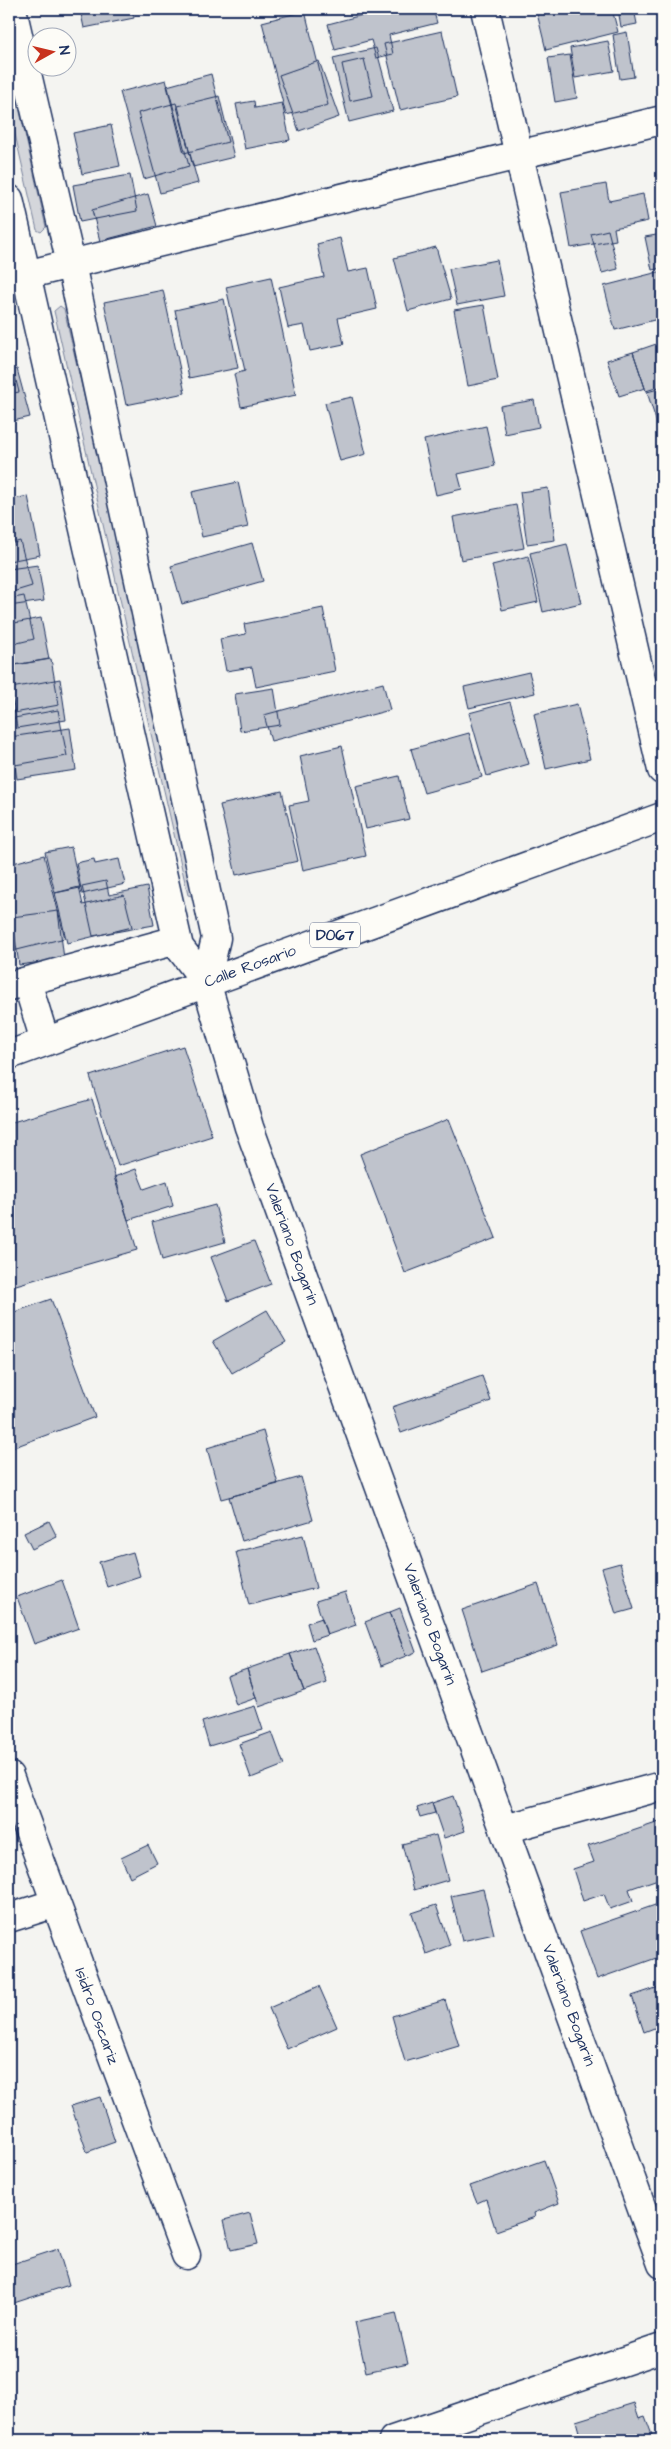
<svg xmlns="http://www.w3.org/2000/svg" width="671" height="2449" viewBox="0 0 671 2449" font-family="'Architects Daughter',sans-serif">
  <style>
    .green { fill: #d4d6db; stroke: #78829c }
    .building { fill: #bfc3cc; stroke: #1b2f5e }
    .lines { fill: none; stroke-linecap: round; stroke-linejoin: round }
    .minor-casing { stroke: #1b2f5e; stroke-width: 31 }
    .major-casing { stroke: #1b2f5e; stroke-width: 31 }
    .minor { stroke: #fdfcf7; stroke-width: 28 }
    .major { stroke: #fdfcf7; stroke-width: 28 }
    .labels { text-anchor: middle; dominant-baseline: central; stroke-width: 4; stroke-linejoin: round; paint-order: stroke }
    .shield { fill: #fdfcf7; stroke: #5f6c8c; stroke-width: 1 }
    .shield-label { font-size: 15px; font-weight: bold; fill: #1b2f5e }
    .street-label { font-size: 16px; fill: #1b2f5e; stroke: #fdfcf7 }
  </style>
  <rect width="100%" height="100%" fill="#f4f4f1"/>
  <filter id="ink" filterUnits="userSpaceOnUse"><feTurbulence type="fractalNoise" baseFrequency=".02" numOctaves="2"/><feDisplacementMap in="SourceGraphic" scale="10" xChannelSelector="R" yChannelSelector="G"/><feConvolveMatrix kernelMatrix="1 2 1 2 8 2 1 2 1" color-interpolation-filters="sRGB"/></filter>
  <g filter="url(#ink)">
    <!-- green -->
    <path class="green" d="M 9,63 L 46,227 L 41,232 L 37,230 L 9,108 Z
      M 60,306 L 64,309 L 198,892 L 196,897 L 188,895 L 54,311 Z"/>
    <!-- building -->
    <path class="building" d="M 80,9 L 132,9 L 134,18 L 84,28 Z
      M 340,9 L 372,9 L 341,14 Z
      M 385,9 L 433,9 L 437,23 L 389,35 L 393,54 L 376,58 L 371,40 L 335,50 L 328,24 Z
      M 536,9 L 612,9 L 618,32 L 546,50 Z
      M 618,9 L 634,9 L 637,24 L 621,27 Z
      M 305,11 L 328,105 L 286,115 L 262,22 Z
      M 442,31 L 457,97 L 400,110 L 384,44 Z
      M 627,32 L 634,77 L 620,79 L 613,35 Z
      M 608,41 L 614,71 L 575,78 L 570,48 Z
      M 376,48 L 393,111 L 349,122 L 333,58 Z
      M 570,55 L 577,98 L 555,102 L 548,58 Z
      M 364,59 L 373,96 L 350,101 L 342,64 Z
      M 319,61 L 339,117 L 299,131 L 279,75 Z
      M 211,74 L 228,142 L 184,153 L 167,86 Z
      M 166,80 L 189,166 L 144,179 L 120,92 Z
      M 219,96 L 234,157 L 193,167 L 178,106 Z
      M 254,101 L 255,108 L 282,103 L 290,140 L 245,149 L 236,104 Z
      M 176,103 L 198,183 L 160,193 L 138,113 Z
      M 111,125 L 120,166 L 82,174 L 73,133 Z
      M 130,175 L 137,211 L 80,222 L 73,185 Z
      M 606,184 L 609,201 L 643,194 L 648,221 L 614,228 L 616,240 L 571,248 L 561,192 Z
      M 148,194 L 157,226 L 100,241 L 92,210 Z
      M 608,230 L 618,269 L 602,273 L 591,234 Z
      M 662,234 L 662,268 L 652,270 L 645,237 Z
      M 340,238 L 348,272 L 368,268 L 377,309 L 338,318 L 344,344 L 310,351 L 304,325 L 288,328 L 279,287 L 324,277 L 317,244 Z
      M 436,247 L 451,299 L 408,311 L 394,258 Z
      M 497,260 L 504,296 L 457,305 L 449,269 Z
      M 662,271 L 662,318 L 615,330 L 604,286 Z
      M 271,277 L 296,395 L 241,407 L 234,374 L 245,371 L 226,287 Z
      M 163,290 L 185,393 L 126,405 L 104,302 Z
      M 224,299 L 238,368 L 189,378 L 175,310 Z
      M 484,305 L 498,380 L 468,386 L 454,310 Z
      M 662,342 L 662,386 L 646,391 L 633,352 Z
      M 633,352 L 645,388 L 619,396 L 607,360 Z
      M 9,353 L 19,392 L 9,394 Z
      M 17,369 L 30,417 L 9,422 L 9,371 Z
      M 662,388 L 662,439 L 647,392 Z
      M 352,397 L 366,454 L 340,461 L 325,403 Z
      M 534,400 L 539,427 L 505,434 L 500,406 Z
      M 486,426 L 495,466 L 458,474 L 462,489 L 436,495 L 424,440 Z
      M 238,482 L 248,527 L 202,537 L 192,492 Z
      M 548,488 L 555,540 L 527,544 L 520,492 Z
      M 28,496 L 40,555 L 9,561 L 9,500 Z
      M 516,505 L 524,548 L 461,560 L 453,517 Z
      M 20,541 L 32,586 L 9,593 L 9,544 Z
      M 252,543 L 263,581 L 182,604 L 171,566 Z
      M 567,544 L 581,603 L 543,612 L 530,553 Z
      M 528,556 L 538,602 L 502,610 L 492,565 Z
      M 38,565 L 44,601 L 9,606 L 9,569 Z
      M 24,596 L 34,639 L 9,645 L 9,599 Z
      M 323,608 L 335,671 L 256,687 L 252,667 L 226,671 L 220,639 L 246,634 L 244,624 Z
      M 41,618 L 49,659 L 9,666 L 9,624 Z
      M 51,659 L 59,705 L 14,713 L 9,686 L 9,666 Z
      M 529,672 L 535,693 L 469,708 L 464,687 Z
      M 60,679 L 66,720 L 17,728 L 11,688 Z
      M 383,683 L 390,710 L 271,741 L 264,715 Z
      M 274,688 L 280,725 L 240,731 L 235,694 Z
      M 510,702 L 529,764 L 487,776 L 469,713 Z
      M 577,704 L 590,759 L 546,769 L 534,714 Z
      M 58,710 L 67,756 L 15,765 L 9,719 Z
      M 70,728 L 76,770 L 17,779 L 10,737 Z
      M 469,733 L 482,777 L 424,793 L 411,749 Z
      M 342,746 L 366,856 L 303,870 L 289,805 L 309,801 L 300,756 Z
      M 399,776 L 409,819 L 366,829 L 356,786 Z
      M 282,791 L 298,861 L 236,875 L 220,805 Z
      M 71,847 L 80,888 L 55,893 L 45,852 Z
      M 44,855 L 65,938 L 9,952 L 9,864 Z
      M 94,859 L 95,864 L 119,859 L 125,884 L 82,894 L 76,863 Z
      M 106,881 L 109,895 L 147,887 L 154,925 L 93,936 L 82,886 Z
      M 79,887 L 83,905 L 124,895 L 132,927 L 67,943 L 55,893 Z
      M 58,911 L 64,959 L 19,965 L 12,917 Z
      M 183,1046 L 212,1136 L 118,1166 L 90,1076 Z
      M 92,1099 L 137,1250 L 9,1287 L 9,1123 Z
      M 449,1119 L 496,1238 L 405,1273 L 360,1154 Z
      M 136,1169 L 144,1189 L 167,1181 L 173,1206 L 128,1220 L 114,1177 Z
      M 215,1205 L 225,1242 L 162,1260 L 152,1222 Z
      M 254,1241 L 271,1284 L 228,1301 L 211,1257 Z
      M 51,1299 L 95,1417 L 9,1449 L 9,1314 Z
      M 267,1310 L 286,1342 L 232,1373 L 213,1341 Z
      M 482,1376 L 491,1401 L 401,1433 L 392,1407 Z
      M 263,1431 L 278,1484 L 221,1499 L 207,1448 Z
      M 301,1477 L 313,1520 L 242,1541 L 229,1497 Z
      M 49,1521 L 57,1537 L 32,1549 L 24,1533 Z
      M 303,1535 L 316,1588 L 249,1605 L 236,1552 Z
      M 133,1552 L 140,1576 L 107,1587 L 99,1562 Z
      M 620,1563 L 634,1609 L 616,1614 L 602,1568 Z
      M 62,1580 L 79,1628 L 34,1644 L 17,1597 Z
      M 538,1584 L 558,1645 L 482,1671 L 462,1610 Z
      M 345,1592 L 356,1625 L 327,1635 L 316,1601 Z
      M 400,1608 L 416,1652 L 406,1656 L 390,1612 Z
      M 390,1612 L 406,1656 L 381,1666 L 365,1622 Z
      M 322,1618 L 327,1635 L 312,1640 L 307,1623 Z
      M 314,1646 L 327,1683 L 304,1691 L 290,1654 Z
      M 290,1654 L 304,1691 L 259,1707 L 247,1669 Z
      M 247,1669 L 256,1698 L 236,1705 L 227,1676 Z
      M 255,1706 L 263,1730 L 209,1746 L 202,1722 Z
      M 272,1732 L 284,1765 L 251,1778 L 239,1744 Z
      M 453,1796 L 465,1831 L 444,1838 L 432,1803 Z
      M 432,1803 L 435,1813 L 420,1817 L 417,1808 Z
      M 662,1821 L 662,1883 L 661,1878 L 629,1889 L 633,1901 L 610,1909 L 604,1894 L 583,1901 L 573,1869 L 594,1862 L 588,1846 Z
      M 436,1835 L 448,1880 L 414,1890 L 402,1844 Z
      M 148,1845 L 157,1863 L 130,1877 L 121,1858 Z
      M 483,1889 L 494,1934 L 462,1941 L 451,1896 Z
      M 661,1903 L 662,1956 L 597,1979 L 580,1931 Z
      M 436,1905 L 450,1945 L 426,1954 L 412,1913 Z
      M 319,1986 L 337,2027 L 287,2049 L 269,2008 Z
      M 662,1986 L 662,2025 L 644,2032 L 632,1996 Z
      M 445,2000 L 459,2046 L 405,2062 L 392,2016 Z
      M 100,2097 L 115,2142 L 87,2152 L 71,2106 Z
      M 544,2160 L 559,2203 L 534,2213 L 535,2217 L 496,2231 L 486,2199 L 477,2203 L 470,2186 Z
      M 250,2213 L 258,2244 L 231,2250 L 224,2220 Z
      M 58,2249 L 69,2285 L 14,2303 L 9,2285 L 9,2265 Z
      M 396,2313 L 408,2363 L 366,2372 L 355,2322 Z
      M 634,2403 L 639,2418 L 645,2416 L 652,2435 L 643,2438 L 644,2440 L 563,2440 L 562,2438 L 579,2432 L 576,2421 Z"/>
    <g class="lines">
      <defs>
        <path id="minor" d="M 12,9 L 71,264 L 216,938 L 206,982
          M 485,9 L 662,770
          M 9,199 L 179,947 L 206,982 L 249,1127 L 662,2264
          M 9,279 L 662,120
          M 27,982 L 45,1041
          M 9,986 L 177,940
          M 9,1776 L 186,2255
          M 505,1829 L 662,1786
          M 9,1918 L 56,1903
          M 393,2440 L 662,2348"/>
        <path id="major" d="M 9,1055 L 662,817"/>
      </defs>
      <!-- minor casing -->
      <use href="#minor" class="minor-casing"/>
      <!-- major casing -->
      <use href="#major" class="major-casing"/>
      <!-- minor -->
      <use href="#minor" class="minor"/>
      <!-- major -->
      <use href="#major" class="major"/>
    </g>
  </g>
  <g class="labels">
    <!-- shield labels -->
    <rect class="shield" x="310" y="922.5" width="50" height="25" rx="4"/>
    <g class="shield-label">
      <text x="335" y="935">D067</text>
    </g>
    <!-- street labels -->
    <g class="street-label">
      <text transform="translate(250 966) rotate(-20)">Calle Rosario</text>
      <text transform="translate(292 1244) rotate(70)">Valeriano Bogarín</text>
      <text transform="translate(430 1624) rotate(70)">Valeriano Bogarín</text>
      <text transform="translate(569 2005) rotate(70)">Valeriano Bogarín</text>
      <text transform="translate(97 2016) rotate(70)">Isidro Oscariz</text>
    </g>
  </g>
  <!-- margin -->
  <rect width="671" height="2449" fill="none" stroke="#fdfcf7" stroke-width="30"/>
  <rect x="15" y="15" width="641" height="2419" fill="none" stroke="#1b2f5e" stroke-width="2" filter="url(#ink)"/>
  <!-- north arrow -->
  <g transform="translate(52 52) rotate(82)"><circle r="24" fill="#fdfcf7" stroke="#a3aaba"/>
  <path d="M0-4L9 19L0 12L-9 19Z" fill="#c8321e"/>
  <text y="-8" font-size="14" font-weight="bold" text-anchor="middle" fill="#1b2f5e">N</text>
  </g>
</svg>
